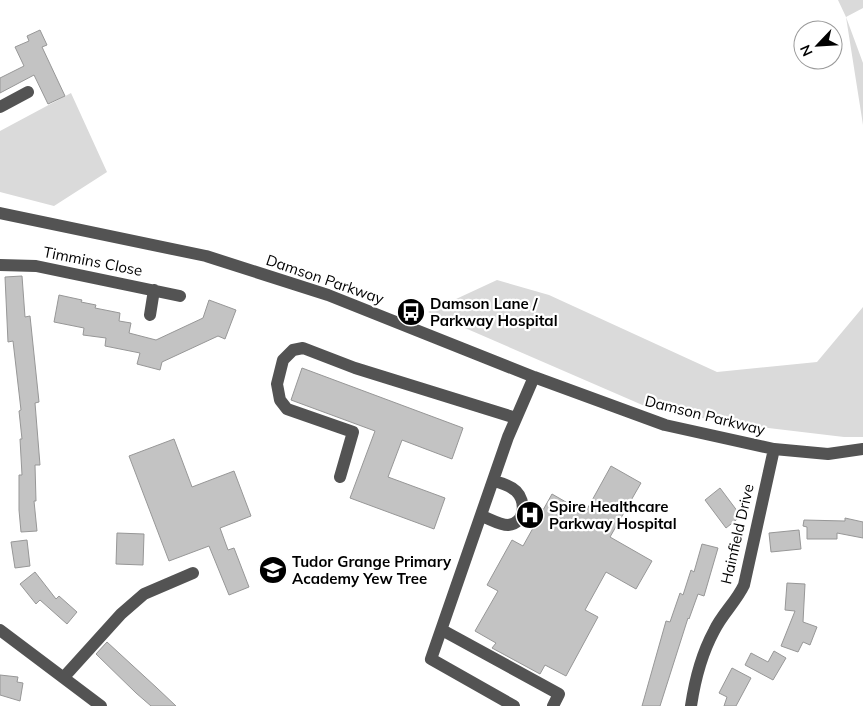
<svg xmlns="http://www.w3.org/2000/svg" width="863" height="706" viewBox="0 0 863 706" font-family="Mulish,sans-serif">
  <style>
    .green { fill: #dadada }
    .building { fill: #c3c3c3; stroke: #979797 }
    .lines { fill: none; stroke-linecap: round; stroke-linejoin: round }
    .minor { stroke: #535353; stroke-width: 12 }
    .labels { text-anchor: middle; dominant-baseline: central; stroke-width: 4.5; stroke-linejoin: round; paint-order: stroke }
    .street-label { font-size: 15px; fill: #000; stroke: #fff }
    .poi-label { font-size: 15px; font-weight: bold; fill: #000; stroke: #fff; text-anchor: start }
  </style>
  <rect width="100%" height="100%" fill="#fff"/>
  <!-- green -->
  <path class="green" d="M 838,0 L 863,0 L 863,8 L 846,17 L 863,63 L 863,125 L 846,17 Z
    M 71,93 L 107,172 L 54,206 L 0,192 L 0,131 Z
    M 497,280 L 549,295 L 717,372 L 817,362 L 863,307 L 863,437 L 844,437 L 727,423 L 647,407 L 428,312 Z"/>
  <!-- building -->
  <path class="building" d="M 40,30 L 47,45 L 42,47 L 65,96 L 48,104 L 34,75 L 0,93 L 0,78 L 24,66 L 15,47 L 29,41 L 27,36 Z
    M 22,276 L 25,317 L 30,316 L 39,402 L 35,403 L 40,465 L 35,465 L 36,501 L 34,501 L 37,531 L 21,532 L 19,510 L 19,475 L 22,475 L 20,439 L 22,439 L 19,411 L 21,410 L 13,341 L 8,342 L 5,277 Z
    M 59,295 L 82,300 L 81,302 L 96,305 L 95,308 L 120,313 L 119,321 L 131,323 L 129,333 L 156,340 L 203,318 L 209,300 L 236,310 L 225,339 L 218,336 L 162,362 L 160,370 L 137,364 L 140,353 L 105,346 L 106,338 L 83,335 L 84,328 L 54,322 Z
    M 302,368 L 463,428 L 452,459 L 402,440 L 388,477 L 445,498 L 434,529 L 350,498 L 375,431 L 291,400 Z
    M 174,439 L 192,487 L 234,471 L 251,516 L 220,528 L 228,550 L 234,548 L 249,587 L 229,595 L 209,546 L 169,561 L 129,456 Z
    M 611,466 L 641,483 L 610,537 L 652,561 L 636,589 L 606,572 L 585,610 L 598,617 L 566,676 L 545,665 L 540,674 L 492,648 L 496,643 L 475,631 L 498,591 L 487,585 L 512,540 L 523,546 L 552,494 L 585,513 Z
    M 720,488 L 741,516 L 726,528 L 705,500 Z
    M 845,518 L 863,522 L 863,538 L 837,533 L 837,539 L 807,539 L 807,527 L 803,526 L 804,520 L 845,521 Z
    M 799,530 L 801,549 L 771,552 L 769,533 Z
    M 117,533 L 144,534 L 143,565 L 116,564 Z
    M 27,540 L 30,566 L 15,568 L 11,542 Z
    M 702,544 L 718,548 L 704,596 L 698,594 L 689,619 L 688,618 L 660,706 L 642,706 L 666,621 L 670,622 L 680,593 L 683,595 L 691,570 L 694,572 Z
    M 35,572 L 56,599 L 59,596 L 77,612 L 67,624 L 40,600 L 36,604 L 20,584 Z
    M 787,583 L 805,584 L 803,622 L 817,627 L 810,645 L 803,642 L 798,652 L 781,646 L 795,611 L 785,610 Z
    M 107,642 L 157,688 L 176,706 L 151,706 L 136,693 L 96,654 Z
    M 774,651 L 786,658 L 773,680 L 745,665 L 751,653 L 768,662 Z
    M 732,668 L 751,678 L 736,706 L 724,706 L 727,697 L 719,693 Z
    M 0,675 L 18,677 L 17,682 L 23,683 L 20,701 L 0,695 Z"/>
  <g class="lines">
    <!-- minor -->
    <path class="minor" d="M 0,107 L 28,92
      M 0,213 L 206,256 L 328,295 L 534,377 L 665,425 L 774,449 L 828,454 L 863,449
      M 0,265 L 36,266 L 180,296
      M 150,315 L 154,290
      M 340,477 L 353,432 L 287,409 L 280,400 L 277,384 L 283,360 L 293,350 L 303,348 L 355,368 L 516,418
      M 482,516 C 490,519 500,525 508,525 C 526,523 526,501 516,491 C 510,486 502,483 494,481
      M 0,630 L 101,706
      M 442,630 L 559,694 L 553,706
      M 64,677 L 121,614 L 144,594 L 193,573
      M 514,706 L 431,659 L 508,437 L 534,377
      M 691,706 C 695,679 701,655 714,631 C 722,614 736,602 744,585 L 774,449"/>
  </g>
  <!-- icons -->
  <defs>
    <symbol id="bus-disc" viewBox="-11 -11 22 22"><circle r="9.5" fill="#000" stroke="#fff"/><path d="M-5-6H5V4H4V6H2V4H-2V6H-4V4H-5ZM-3.5-4V0h7V-4ZM-3.5 1.2v1.5H-2V1.2ZM2 1.2v1.5H3.5V1.2Z" fill="#fff"/></symbol>
    <symbol id="hospital-disc" viewBox="-11 -11 22 22"><circle r="9.5" fill="#000" stroke="#fff"/><path d="M-5-5h3v3.5h4V-5h3V5h-3V1.5h-4V5h-3Z" fill="#fff"/></symbol>
    <symbol id="school-disc" viewBox="-11 -11 22 22"><circle r="9.5" fill="#000" stroke="#fff"/><path d="M0-5L7-2L0 1L-7-2ZM-4 1L0 2.5L4 1V4Q0 6-4 4Z" fill="#fff"/></symbol>
  </defs>
  <g fill-rule="evenodd">
    <use href="#bus-disc" x="395" y="296" width="32" height="32"/>
    <use href="#hospital-disc" x="514" y="499" width="32" height="32"/>
    <use href="#school-disc" x="257" y="554" width="32" height="32"/>
  </g>
  <g class="labels">
    <!-- street labels -->
    <g class="street-label">
      <text transform="translate(93 261) rotate(11)">Timmins Close</text>
      <text transform="translate(325 279) rotate(19)">Damson Parkway</text>
      <text transform="translate(705 415) rotate(14)">Damson Parkway</text>
      <text transform="translate(737 534) rotate(-77)">Hainfield Drive</text>
    </g>
    <!-- poi labels -->
    <g class="poi-label">
      <text x="430" y="303">Damson Lane /<tspan x="430" dy="17">Parkway Hospital</tspan></text>
      <text x="549" y="506">Spire Healthcare<tspan x="549" dy="17">Parkway Hospital</tspan></text>
      <text x="292" y="561">Tudor Grange Primary<tspan x="292" dy="17">Academy Yew Tree</tspan></text>
    </g>
  </g>
  <!-- north arrow -->
  <g transform="translate(818 45) rotate(245)"><circle r="24" fill="#ffffff" stroke="#999999"/>
  <path d="M0-4L9 19L0 12L-9 19Z" fill="#000000"/>
  <text y="-8" font-size="14" font-weight="bold" text-anchor="middle" fill="#000000">N</text>
  </g>
</svg>
